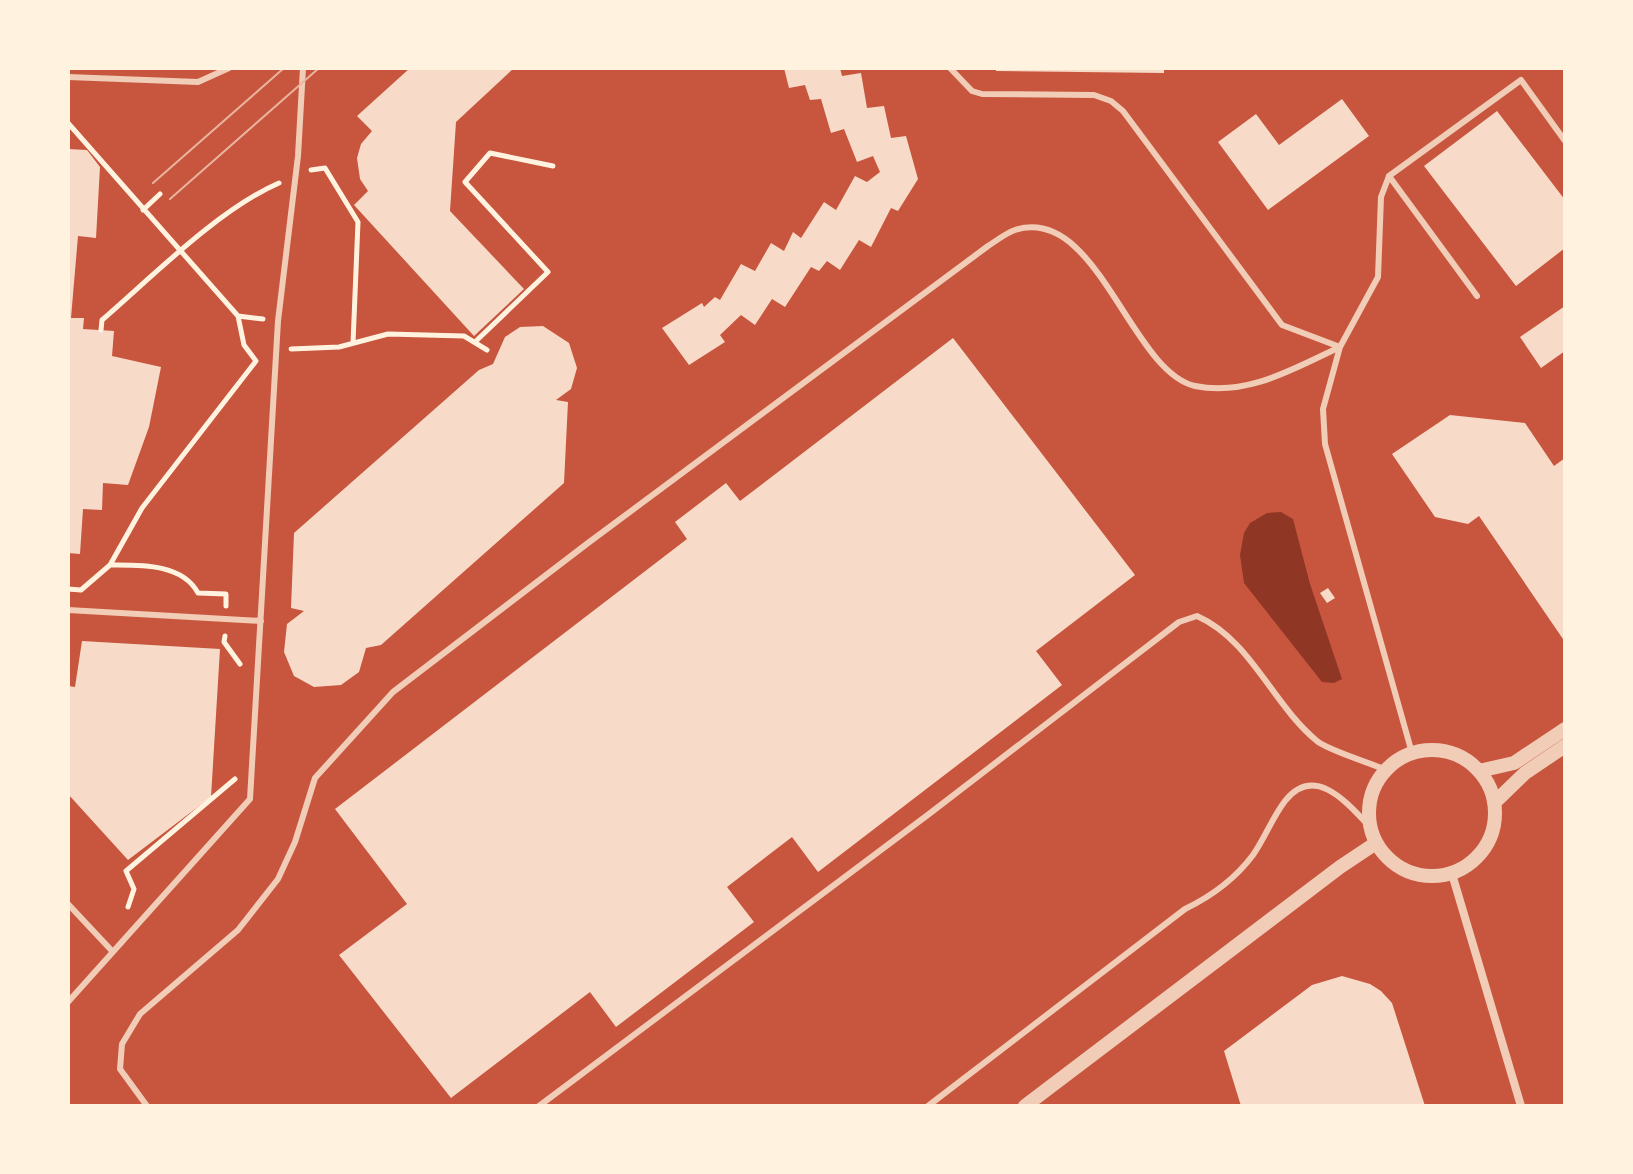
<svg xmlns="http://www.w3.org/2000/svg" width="1633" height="1174" viewBox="0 0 1633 1174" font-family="'DejaVu Sans',sans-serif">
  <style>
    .water { fill: #8f3625 }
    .building { fill: #f7dbc8 }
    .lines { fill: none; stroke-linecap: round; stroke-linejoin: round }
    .path { stroke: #fff3e0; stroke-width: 5 }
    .service { stroke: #f1ccb7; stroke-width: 6 }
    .minor { stroke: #f1ccb7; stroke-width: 8 }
    .tertiary { stroke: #f1ccb7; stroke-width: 14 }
    .tram { stroke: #e9b49f; stroke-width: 2 }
  </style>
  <rect width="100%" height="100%" fill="#c8553d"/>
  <!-- water -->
  <path class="water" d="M 1281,512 L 1293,519 L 1310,584 L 1342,679 L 1334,683 L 1322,682 L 1244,583 L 1240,555 L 1244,533 L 1250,523 L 1267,513 Z"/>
  <!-- building -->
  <path class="building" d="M 410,68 L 514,68 L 456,122 L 450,211 L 524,289 L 474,336 L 354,205 L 368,191 L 360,179 L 357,158 L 361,144 L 372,131 L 357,116 Z
    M 784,68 L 840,68 L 842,76 L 861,73 L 867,108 L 884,106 L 891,138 L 906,136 L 918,179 L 898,211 L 891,208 L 871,247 L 859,240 L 840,270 L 827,261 L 819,271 L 811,267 L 785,307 L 772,299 L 755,325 L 741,315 L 720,335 L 725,342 L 689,365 L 662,328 L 702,303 L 704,307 L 715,297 L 720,300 L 741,264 L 755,271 L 771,243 L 784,251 L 793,232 L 801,238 L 824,202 L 836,210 L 855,176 L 867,182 L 880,172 L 873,156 L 857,162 L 844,129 L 831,133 L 821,99 L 810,100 L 805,85 L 789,88 Z
    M 996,68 L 1164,68 L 1164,73 L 996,71 Z
    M 1342,99 L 1369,136 L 1268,210 L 1218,142 L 1256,114 L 1279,145 Z
    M 1497,111 L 1565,200 L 1565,248 L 1516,286 L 1424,166 Z
    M 68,149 L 87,150 L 100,167 L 96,238 L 78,236 L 71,318 L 84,318 L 83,329 L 114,331 L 112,356 L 161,367 L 149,427 L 128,485 L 103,483 L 102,510 L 83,509 L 80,554 L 68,553 Z
    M 1565,306 L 1565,351 L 1541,368 L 1520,337 Z
    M 543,326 L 569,343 L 577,368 L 571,389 L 556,400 L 568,402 L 564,483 L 381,645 L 366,648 L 359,672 L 341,685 L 314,687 L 294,676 L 284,652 L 287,624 L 304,611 L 291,608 L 294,533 L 479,370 L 493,364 L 505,337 L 520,327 Z
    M 953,338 L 1135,575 L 1036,651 L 1062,685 L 818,872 L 792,837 L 727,887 L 754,922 L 616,1027 L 590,992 L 451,1098 L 339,955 L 407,904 L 335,809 L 687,539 L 675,522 L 726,483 L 740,501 Z
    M 1450,415 L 1525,423 L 1554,466 L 1565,458 L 1565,642 L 1479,516 L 1468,524 L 1435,517 L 1392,454 Z
    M 1328,588 L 1335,598 L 1327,603 L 1320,593 Z
    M 82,641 L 220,649 L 211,797 L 128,860 L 68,794 L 68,686 L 75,687 Z
    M 1342,976 L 1370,984 L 1381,991 L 1392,1003 L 1425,1106 L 1241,1106 L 1224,1051 L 1312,985 Z"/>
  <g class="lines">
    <!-- path -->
    <path class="path" d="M 68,123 L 238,316 L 263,319
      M 311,170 L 325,168 L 358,222 L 353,343
      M 143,210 L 160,194
      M 101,330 L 102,320 C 153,276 219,209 279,183
      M 475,342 L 548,272 L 465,182 L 490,153 L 553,166
      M 291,349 L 339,347 L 388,334 L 464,336 L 487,350
      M 68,589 L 81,590 L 110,565
      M 226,606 L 226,594 L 198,593 C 182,563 139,565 110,565 L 142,508 L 256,361 L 244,345 L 238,316
      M 225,636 L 224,642 L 240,664
      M 128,907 L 134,889 L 126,871 L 235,779"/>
    <!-- service -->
    <path class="service" d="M 950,68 L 972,91 L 982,94 L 1094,95 L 1111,101 L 1123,111 L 1282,325 L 1340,347
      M 68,77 L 198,82 L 229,68
      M 1389,176 L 1477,296
      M 68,610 L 261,621
      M 1412,753 L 1325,444 L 1323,409 L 1340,347 L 1378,277 L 1381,197 L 1389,176 L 1521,80 L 1565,141
      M 68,904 L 113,952
      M 68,1002 L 250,799 L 278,321 L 298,156 L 303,68
      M 147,1106 L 120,1069 L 122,1044 L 140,1014 L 238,930 L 278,879 L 295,842 L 315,778 L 393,692 L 588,543 L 988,246 C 996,241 1006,233 1015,230 C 1097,204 1130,371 1195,386 C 1247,397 1295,368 1340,347
      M 539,1106 L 929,814 L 1179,622 L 1197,616 C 1251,640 1272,704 1317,741 C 1327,750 1371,763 1386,770
      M 928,1106 L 1185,909 C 1212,896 1235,879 1253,855 C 1265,838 1272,818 1285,801 C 1315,763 1348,804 1370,827"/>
    <!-- minor -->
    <path class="minor" d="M 1452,874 L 1521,1106"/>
    <!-- tertiary -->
    <path class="tertiary" d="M1369 813a63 63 0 1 1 126 0a63 63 0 1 1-126 0Z
      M 1479,771 L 1514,763 L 1565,729
      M 1494,803 L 1525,773 L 1565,746
      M 1025,1106 L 1340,867 L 1376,843"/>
    <!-- tram -->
    <path class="tram" d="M 153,183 L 284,68
      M 170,199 L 319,68"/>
  </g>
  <!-- border -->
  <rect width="1633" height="1174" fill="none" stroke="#fff3e0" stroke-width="140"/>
</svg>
